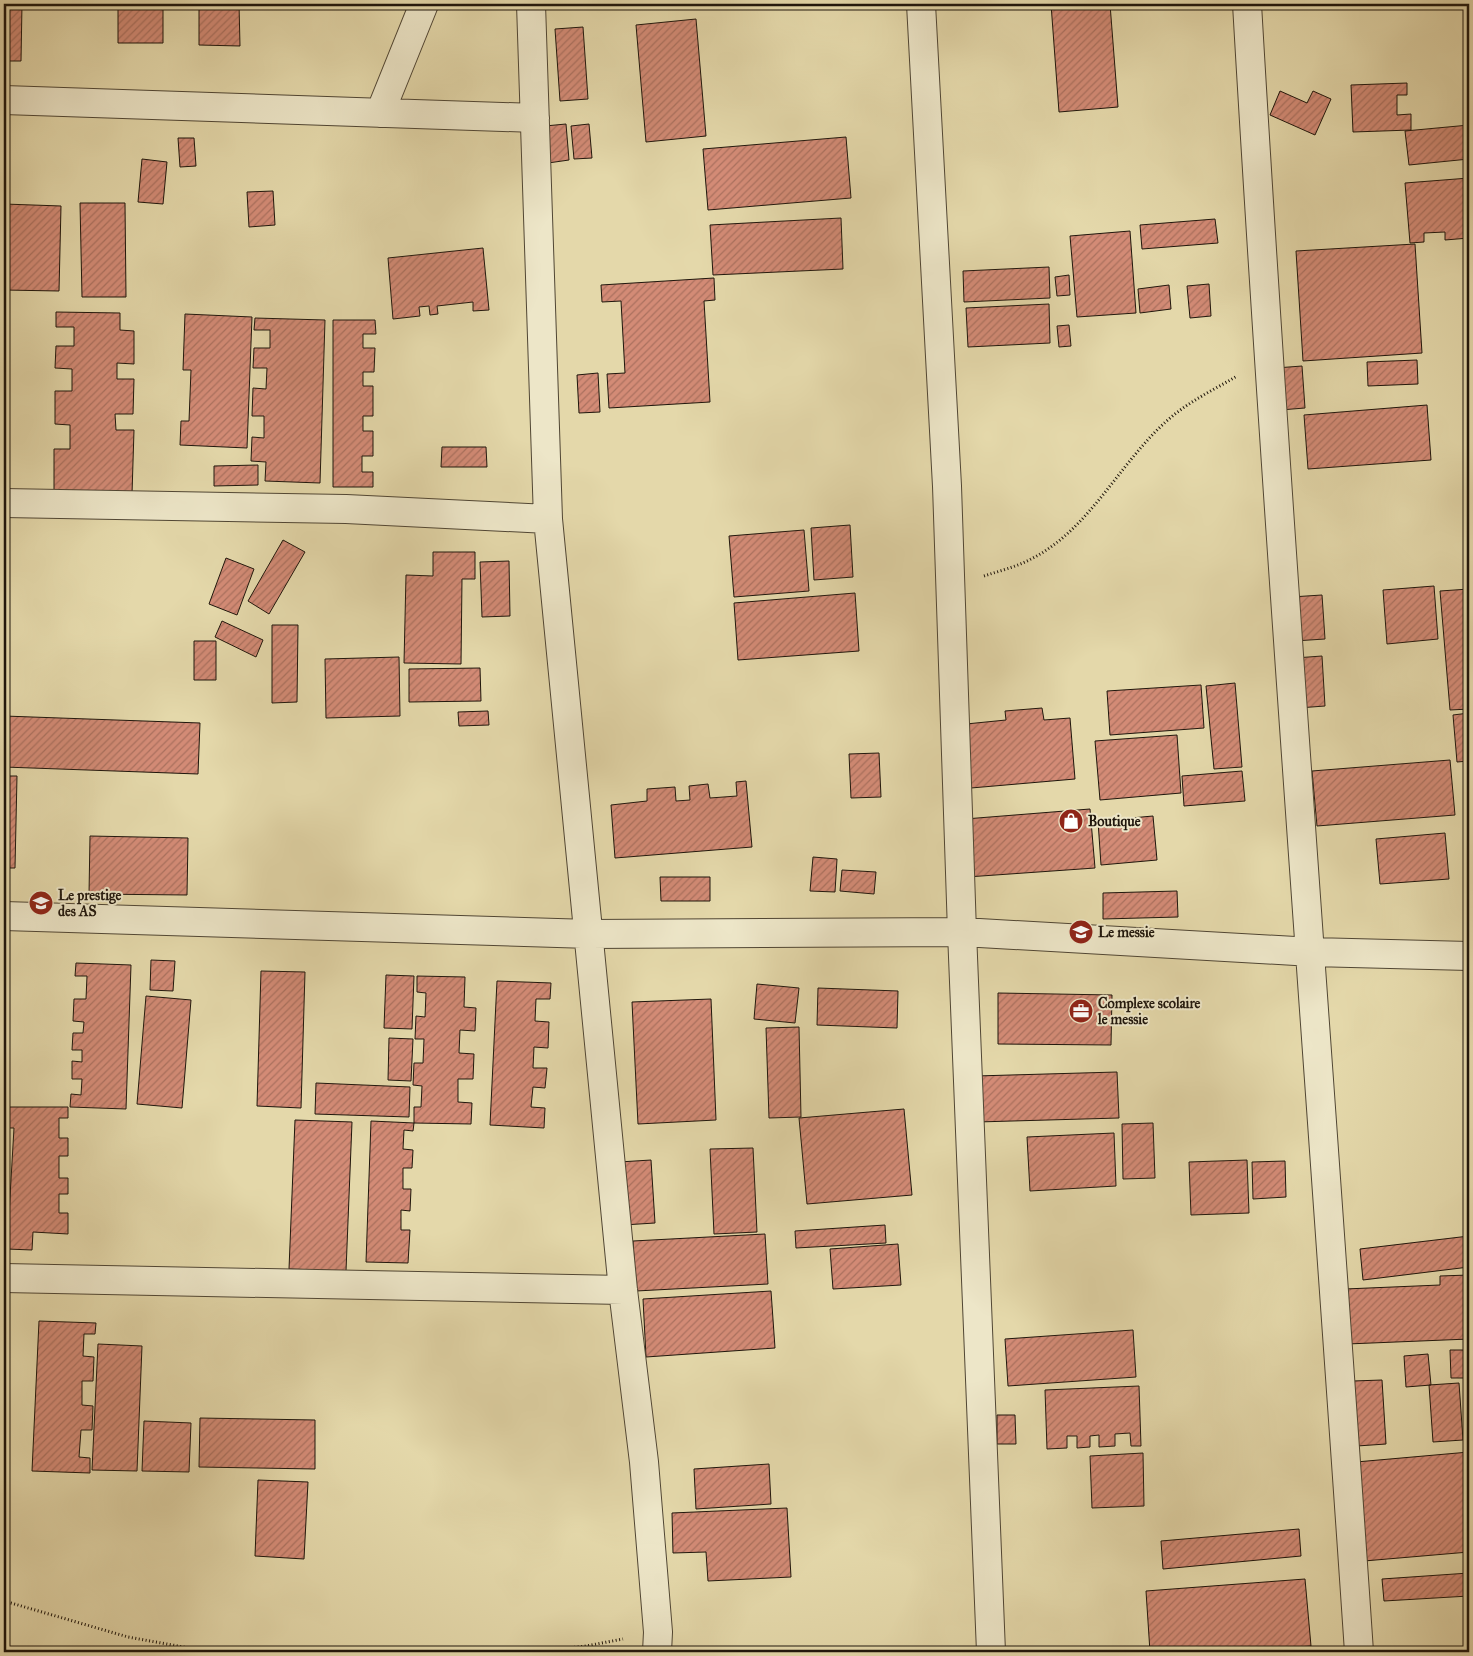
<svg xmlns="http://www.w3.org/2000/svg" width="1473" height="1656" viewBox="0 0 1473 1656" font-family="'IM FELL Great Primer',serif">
  <style>
    .building { fill: url(#building-hatch); stroke: #1f160c }
    .lines { fill: none; stroke-linecap: round; stroke-linejoin: round }
    .minor-casing { stroke: #504634; stroke-width: 30 }
    .path { stroke: #1f160c; stroke-width: 3; stroke-dasharray: 1 2.5; stroke-linecap: butt }
    .minor { stroke: #ede6c8; stroke-width: 28 }
    .labels { text-anchor: middle; dominant-baseline: central; stroke-width: 4; stroke-linejoin: round; paint-order: stroke }
    .poi-label { font-size: 14px; font-weight: bold; fill: #1f160c; stroke: #ede6c8; text-anchor: start }
  </style>
  <defs>
    <pattern id="building-hatch" width="6" height="6" patternUnits="userSpaceOnUse" patternTransform="scale(1.25)"><rect width="6" height="6" fill="#d38b76"/><path d="M-1 1l2-2M0 6l6-6M5 7l2-2" fill="none" stroke="#ab715f"/></pattern>
  </defs>
  <rect width="100%" height="100%" fill="#e4d8aa"/>
  <filter id="stains"><feTurbulence type="fractalNoise" baseFrequency=".004" numOctaves="4"/><feColorMatrix values="0 0 0 0 .2 0 0 0 0 .09 0 0 0 0 .02 0 0 0 .5 -.17"/></filter>
  <radialGradient id="worn" r=".72"><stop offset=".6" stop-color="#630" stop-opacity="0"/><stop offset="1" stop-color="#630" stop-opacity=".3"/></radialGradient>
  <!-- building -->
  <path class="building" d="M 4,4 L 22,4 L 21,61 L 4,61 Z
    M 118,4 L 163,4 L 163,43 L 118,43 Z
    M 199,4 L 239,4 L 240,46 L 199,45 Z
    M 1051,4 L 1110,4 L 1118,107 L 1059,112 Z
    M 696,19 L 706,136 L 646,142 L 636,25 Z
    M 583,27 L 588,99 L 560,101 L 555,29 Z
    M 1407,83 L 1407,95 L 1397,95 L 1397,115 L 1411,114 L 1411,130 L 1353,132 L 1351,85 Z
    M 1280,91 L 1307,103 L 1313,91 L 1331,99 L 1315,135 L 1270,115 Z
    M 566,124 L 569,160 L 548,163 L 545,126 Z
    M 589,124 L 592,158 L 574,159 L 571,126 Z
    M 1469,125 L 1469,159 L 1409,165 L 1405,131 Z
    M 846,137 L 851,198 L 708,210 L 703,149 Z
    M 178,138 L 194,138 L 196,166 L 180,167 Z
    M 142,159 L 167,162 L 163,204 L 138,202 Z
    M 1469,178 L 1469,238 L 1445,240 L 1445,232 L 1424,233 L 1424,242 L 1410,243 L 1405,183 Z
    M 273,191 L 275,225 L 249,227 L 247,192 Z
    M 80,203 L 125,203 L 126,297 L 82,297 Z
    M 4,204 L 61,206 L 59,291 L 4,290 Z
    M 841,218 L 843,269 L 713,275 L 710,225 Z
    M 1215,219 L 1218,243 L 1142,249 L 1140,225 Z
    M 1130,231 L 1136,313 L 1077,317 L 1070,236 Z
    M 1415,244 L 1422,353 L 1303,361 L 1296,251 Z
    M 483,248 L 489,310 L 473,311 L 473,302 L 437,306 L 438,314 L 430,315 L 429,306 L 419,307 L 420,316 L 393,319 L 388,258 Z
    M 1049,267 L 1050,298 L 964,302 L 963,271 Z
    M 1069,275 L 1070,295 L 1057,296 L 1055,277 Z
    M 714,278 L 715,300 L 704,301 L 710,402 L 609,408 L 607,374 L 625,373 L 621,301 L 602,302 L 601,285 Z
    M 1209,284 L 1211,316 L 1190,318 L 1187,286 Z
    M 1169,285 L 1171,309 L 1140,313 L 1138,289 Z
    M 1049,304 L 1050,343 L 968,347 L 966,308 Z
    M 56,312 L 120,313 L 120,330 L 134,331 L 134,364 L 117,363 L 117,379 L 134,379 L 133,414 L 115,414 L 116,430 L 134,430 L 132,494 L 54,493 L 54,449 L 70,449 L 70,425 L 55,424 L 55,391 L 72,391 L 72,369 L 55,368 L 56,346 L 74,346 L 74,327 L 56,327 Z
    M 185,314 L 252,317 L 247,448 L 180,445 L 181,421 L 189,421 L 191,370 L 183,370 Z
    M 255,318 L 325,320 L 320,483 L 265,481 L 266,462 L 251,461 L 252,437 L 264,438 L 264,416 L 252,416 L 253,388 L 266,389 L 267,368 L 253,368 L 254,348 L 270,348 L 270,330 L 254,330 Z
    M 333,320 L 375,320 L 376,334 L 363,334 L 363,348 L 375,348 L 374,372 L 363,372 L 363,386 L 373,386 L 373,416 L 363,416 L 363,431 L 373,431 L 373,456 L 362,456 L 362,472 L 373,472 L 373,487 L 333,487 Z
    M 1069,325 L 1071,346 L 1059,347 L 1057,326 Z
    M 1417,360 L 1418,384 L 1368,386 L 1367,362 Z
    M 1302,366 L 1305,408 L 1280,410 L 1276,368 Z
    M 598,373 L 600,412 L 579,413 L 577,375 Z
    M 1427,405 L 1431,460 L 1308,469 L 1304,415 Z
    M 442,447 L 486,447 L 487,467 L 441,467 Z
    M 258,465 L 258,485 L 214,486 L 214,466 Z
    M 850,525 L 853,577 L 814,580 L 811,528 Z
    M 804,530 L 809,591 L 734,597 L 729,536 Z
    M 283,540 L 305,552 L 269,614 L 248,601 Z
    M 433,552 L 475,552 L 475,579 L 462,579 L 461,664 L 404,663 L 406,575 L 433,576 Z
    M 226,558 L 254,569 L 237,615 L 209,604 Z
    M 509,561 L 510,616 L 482,617 L 480,562 Z
    M 1434,586 L 1438,639 L 1387,644 L 1383,590 Z
    M 1469,589 L 1469,709 L 1450,710 L 1440,591 Z
    M 855,593 L 859,651 L 738,660 L 734,603 Z
    M 1322,595 L 1325,639 L 1294,641 L 1291,597 Z
    M 222,621 L 263,640 L 256,657 L 215,637 Z
    M 272,625 L 298,625 L 297,702 L 272,703 Z
    M 194,641 L 216,641 L 216,680 L 194,680 Z
    M 1322,656 L 1325,706 L 1298,708 L 1295,658 Z
    M 399,657 L 400,716 L 326,718 L 325,659 Z
    M 480,668 L 481,701 L 409,702 L 409,669 Z
    M 1235,683 L 1242,767 L 1214,769 L 1206,686 Z
    M 1201,685 L 1204,728 L 1110,735 L 1107,691 Z
    M 1042,708 L 1044,720 L 1070,718 L 1075,779 L 971,788 L 966,724 L 1006,720 L 1005,711 Z
    M 488,711 L 489,725 L 459,726 L 458,712 Z
    M 1469,713 L 1469,761 L 1457,762 L 1453,715 Z
    M 4,716 L 200,723 L 198,774 L 4,767 Z
    M 1177,735 L 1181,793 L 1100,800 L 1095,741 Z
    M 879,753 L 881,797 L 851,798 L 849,754 Z
    M 1450,760 L 1455,815 L 1317,826 L 1312,771 Z
    M 1465,765 L 1469,765 L 1469,812 Z
    M 1242,771 L 1245,801 L 1184,806 L 1182,776 Z
    M 4,776 L 17,776 L 15,868 L 4,868 Z
    M 746,781 L 752,847 L 615,858 L 611,805 L 647,801 L 647,789 L 675,787 L 676,801 L 690,800 L 689,786 L 708,784 L 710,798 L 737,796 L 736,782 Z
    M 1090,809 L 1095,868 L 967,877 L 965,819 Z
    M 1153,816 L 1157,860 L 1101,865 L 1098,821 Z
    M 1445,833 L 1449,879 L 1380,884 L 1376,839 Z
    M 90,836 L 188,838 L 187,895 L 89,894 Z
    M 813,857 L 837,859 L 835,892 L 810,891 Z
    M 842,870 L 876,872 L 874,894 L 840,891 Z
    M 660,877 L 710,877 L 710,901 L 661,901 Z
    M 1177,891 L 1178,917 L 1103,919 L 1103,893 Z
    M 151,960 L 175,961 L 173,991 L 150,990 Z
    M 76,963 L 131,965 L 126,1109 L 70,1107 L 71,1094 L 81,1095 L 82,1079 L 72,1079 L 72,1061 L 82,1062 L 82,1050 L 72,1050 L 73,1033 L 83,1033 L 84,1022 L 73,1021 L 74,999 L 86,999 L 87,976 L 75,976 Z
    M 261,971 L 305,972 L 301,1108 L 257,1106 Z
    M 386,975 L 414,976 L 412,1029 L 384,1028 Z
    M 417,976 L 465,977 L 464,1007 L 476,1008 L 475,1031 L 460,1030 L 459,1053 L 474,1054 L 473,1079 L 458,1079 L 458,1102 L 472,1103 L 471,1124 L 414,1123 L 414,1107 L 421,1107 L 422,1086 L 413,1085 L 414,1063 L 423,1063 L 424,1039 L 415,1039 L 416,1016 L 425,1017 L 426,993 L 417,992 Z
    M 497,981 L 551,983 L 550,999 L 536,999 L 535,1021 L 549,1022 L 548,1048 L 534,1047 L 533,1068 L 547,1068 L 545,1088 L 533,1087 L 531,1107 L 545,1108 L 544,1128 L 490,1125 Z
    M 757,984 L 799,988 L 795,1023 L 754,1019 Z
    M 818,988 L 898,991 L 897,1028 L 817,1025 Z
    M 998,993 L 1112,995 L 1111,1045 L 998,1044 Z
    M 146,996 L 191,1000 L 182,1108 L 137,1104 Z
    M 711,999 L 716,1120 L 638,1124 L 632,1002 Z
    M 799,1027 L 801,1117 L 769,1118 L 766,1028 Z
    M 389,1038 L 413,1039 L 411,1081 L 388,1080 Z
    M 1117,1072 L 1119,1118 L 977,1122 L 976,1076 Z
    M 316,1083 L 410,1087 L 409,1117 L 315,1114 Z
    M 4,1107 L 68,1107 L 68,1118 L 59,1118 L 59,1138 L 68,1138 L 68,1156 L 59,1156 L 59,1178 L 68,1178 L 68,1194 L 59,1194 L 59,1213 L 68,1213 L 68,1234 L 33,1232 L 32,1250 L 7,1249 L 14,1128 L 4,1128 Z
    M 904,1109 L 912,1195 L 807,1204 L 799,1118 Z
    M 295,1120 L 352,1122 L 346,1271 L 289,1269 Z
    M 371,1121 L 414,1123 L 413,1131 L 404,1130 L 403,1149 L 413,1150 L 412,1168 L 403,1168 L 403,1189 L 411,1189 L 410,1211 L 401,1210 L 401,1230 L 410,1230 L 408,1263 L 366,1262 Z
    M 1153,1123 L 1155,1178 L 1123,1179 L 1122,1124 Z
    M 1114,1133 L 1116,1186 L 1030,1191 L 1027,1137 Z
    M 753,1148 L 757,1232 L 714,1234 L 710,1149 Z
    M 651,1160 L 655,1223 L 623,1225 L 619,1162 Z
    M 1247,1160 L 1249,1213 L 1191,1215 L 1189,1162 Z
    M 1285,1161 L 1286,1197 L 1253,1199 L 1252,1162 Z
    M 885,1225 L 886,1243 L 796,1248 L 795,1231 Z
    M 765,1234 L 768,1284 L 636,1291 L 633,1241 Z
    M 1469,1236 L 1469,1267 L 1363,1280 L 1360,1249 Z
    M 898,1244 L 901,1285 L 833,1289 L 830,1249 Z
    M 1469,1275 L 1469,1339 L 1347,1344 L 1345,1289 L 1440,1285 L 1440,1276 Z
    M 771,1291 L 775,1348 L 646,1357 L 643,1299 Z
    M 39,1321 L 96,1323 L 95,1334 L 84,1334 L 83,1356 L 94,1357 L 93,1381 L 82,1381 L 82,1405 L 93,1406 L 92,1430 L 81,1430 L 79,1457 L 90,1458 L 90,1473 L 32,1471 Z
    M 1133,1330 L 1136,1377 L 1008,1386 L 1005,1339 Z
    M 98,1344 L 142,1346 L 137,1471 L 92,1470 Z
    M 1450,1350 L 1469,1350 L 1469,1378 L 1451,1378 Z
    M 1428,1354 L 1431,1385 L 1406,1387 L 1404,1356 Z
    M 1382,1380 L 1386,1444 L 1357,1446 L 1353,1381 Z
    M 1459,1383 L 1463,1440 L 1433,1442 L 1429,1385 Z
    M 1465,1383 L 1469,1383 L 1469,1437 L 1468,1437 Z
    M 1139,1386 L 1141,1446 L 1131,1446 L 1130,1433 L 1115,1434 L 1115,1446 L 1099,1447 L 1099,1435 L 1090,1436 L 1090,1447 L 1077,1448 L 1077,1436 L 1067,1436 L 1067,1448 L 1047,1449 L 1045,1390 Z
    M 997,1415 L 1015,1415 L 1016,1444 L 997,1444 Z
    M 200,1418 L 315,1420 L 315,1469 L 199,1467 Z
    M 144,1421 L 191,1423 L 189,1472 L 142,1471 Z
    M 1469,1452 L 1469,1552 L 1364,1561 L 1356,1462 Z
    M 1143,1453 L 1144,1506 L 1092,1508 L 1090,1456 Z
    M 769,1464 L 771,1504 L 696,1509 L 694,1469 Z
    M 258,1480 L 308,1482 L 304,1559 L 255,1556 Z
    M 787,1508 L 791,1577 L 708,1581 L 706,1552 L 673,1553 L 672,1513 Z
    M 1299,1529 L 1301,1556 L 1163,1569 L 1161,1541 Z
    M 1469,1573 L 1469,1596 L 1384,1601 L 1382,1579 Z
    M 1305,1579 L 1311,1646 L 1225,1652 L 1150,1652 L 1146,1591 Z"/>
  <g class="lines">
    <defs>
      <path id="minor" d="M 531,4 L 548,519 L 623,1290 L 644,1462 L 658,1632 L 657,1652
        M 921,4 L 947,486 L 962,932 L 991,1652
        M 1247,4 C 1279,554 1322,1103 1359,1652
        M 4,100 L 535,118
        M 380,113 L 424,4
        M 4,503 L 346,509 L 548,519
        M 4,916 L 590,934 L 962,932 L 1312,952 L 1469,956
        M 4,1278 L 623,1290"/>
    </defs>
    <!-- minor casing -->
    <use href="#minor" class="minor-casing"/>
    <!-- path -->
    <path class="path" d="M 984,576 C 999,571 1016,567 1031,559 C 1093,528 1122,456 1175,414 C 1194,399 1217,388 1237,376
      M 4,1601 L 128,1637 L 211,1652
      M 529,1652 L 586,1646 L 623,1639"/>
    <!-- minor -->
    <use href="#minor" class="minor"/>
  </g>
  <!-- icons -->
  <defs>
    <symbol id="shop-disc" viewBox="-11 -11 22 22"><circle r="9.5" fill="#8f2418" stroke="#ede6c8"/><path d="M-5-2.5h2.3a2.7 3.5 0 0 1 5.4 0H5L5.5 6h-11ZM-1.5-2.5h3a1.5 2.3 0 0 0-3 0Z" fill="#fff"/></symbol>
    <symbol id="school-disc" viewBox="-11 -11 22 22"><circle r="9.5" fill="#8f2418" stroke="#ede6c8"/><path d="M0-5L7-2L0 1L-7-2ZM-4 1L0 2.5L4 1V4Q0 6-4 4Z" fill="#fff"/></symbol>
    <symbol id="office-disc" viewBox="-11 -11 22 22"><circle r="9.5" fill="#8f2418" stroke="#ede6c8"/><path d="M-6-3h4V-5.5h4V-3h4V5H-6ZM-1-4.5V-3h2v-1.5ZM-6 0V1H6V0Z" fill="#fff"/></symbol>
  </defs>
  <g fill-rule="evenodd">
    <use href="#shop-disc" x="1057" y="807" width="28" height="28"/>
    <use href="#school-disc" x="27" y="889" width="28" height="28"/>
    <use href="#school-disc" x="1067" y="918" width="28" height="28"/>
    <use href="#office-disc" x="1067" y="997" width="28" height="28"/>
  </g>
  <g class="labels">
    <!-- poi labels -->
    <g class="poi-label">
      <text x="1088" y="821">Boutique</text>
      <text x="58" y="895">Le prestige<tspan x="58" dy="16">des AS</tspan></text>
      <text x="1098" y="932">Le messie</text>
      <text x="1098" y="1003">Complexe scolaire<tspan x="1098" dy="16">le messie</tspan></text>
    </g>
  </g>
  <!-- margin -->
  <rect width="1473" height="1656" fill="none" stroke="#e4d8aa" stroke-width="20"/>
  <rect x="5" y="5" width="1463" height="1646" fill="none" stroke="#1f160c" stroke-width="2.5"/>
  <rect x="10" y="10" width="1453" height="1636" fill="none" stroke="#1f160c"/>
  <rect width="100%" height="100%" filter="url(#stains)"/>
  <rect width="100%" height="100%" fill="url(#worn)"/>
</svg>
